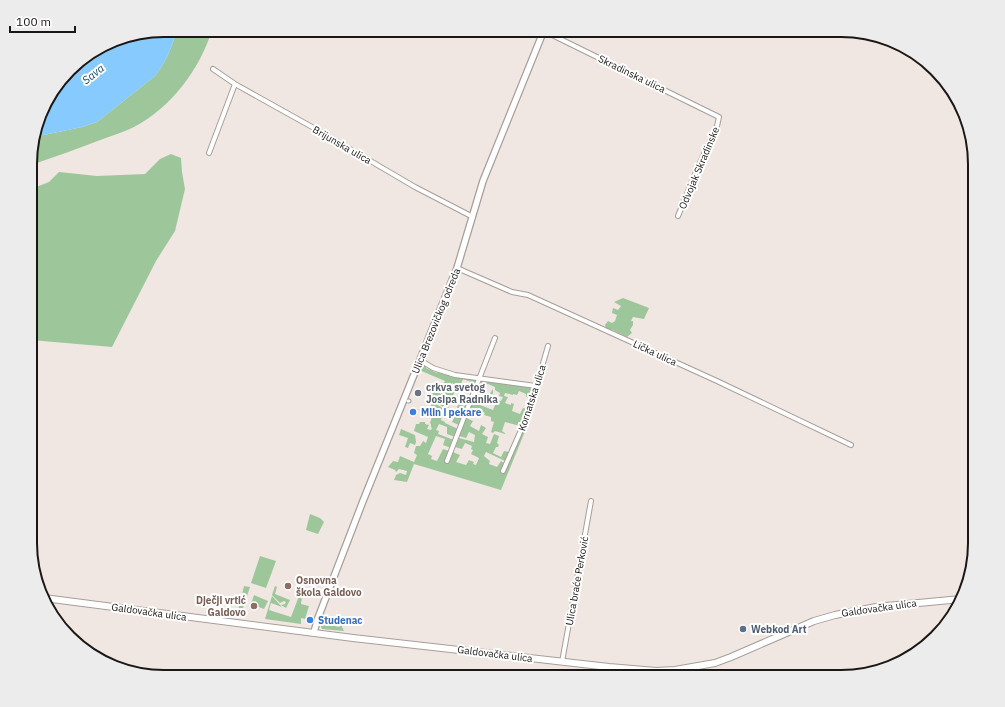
<svg xmlns="http://www.w3.org/2000/svg" width="1005" height="707" viewBox="0 0 1005 707" font-family="'IBM Plex Sans',sans-serif">
  <style>
    .green { fill: #9dc79b }
    .water { fill: #87cbfe }
    .lines { fill: none; stroke-linecap: round; stroke-linejoin: round }
    .pedestrian-casing { stroke: #a79e9a; stroke-width: 5 }
    .minor-casing { stroke: #a79e9a; stroke-width: 6 }
    .secondary-casing { stroke: #a79e9a; stroke-width: 8 }
    .primary-casing { stroke: #a79e9a; stroke-width: 8 }
    .pedestrian { stroke: #fff; stroke-width: 3 }
    .minor { stroke: #fff; stroke-width: 4 }
    .secondary { stroke: #fff; stroke-width: 5.5 }
    .primary { stroke: #fff; stroke-width: 6 }
    .worship-dot { fill: #6b7280; stroke: #fff; stroke-width: 1.5 }
    .shop-dot { fill: #3f7fe0; stroke: #fff; stroke-width: 1.5 }
    .education-dot { fill: #8d6e63; stroke: #fff; stroke-width: 1.5 }
    .service-dot { fill: #5c6f8a; stroke: #fff; stroke-width: 1.5 }
    .labels { text-anchor: middle; dominant-baseline: central; stroke-width: 4; stroke-linejoin: round; paint-order: stroke }
    .street-label { font-size: 10px; fill: #1a1715; stroke: #fff }
    .worship-label { font-size: 10px; font-weight: bold; fill: #5b616d; stroke: #fff; text-anchor: start }
    .shop-label { font-size: 10px; font-weight: bold; fill: #366cbe; stroke: #fff; text-anchor: start }
    .education-label { font-size: 10px; font-weight: bold; fill: #785e54; stroke: #fff; text-anchor: start }
    .service-label { font-size: 10px; font-weight: bold; fill: #4e5e75; stroke: #fff; text-anchor: start }
    .water-label { font-size: 11px; font-style: italic; fill: #073f5f; stroke: #fff }
    .rim { fill: none; stroke: #1a1715; stroke-width: 2 }
  </style>
  <rect width="100%" height="100%" fill="#f0e7e2"/>
  <!-- green -->
  <path class="green" d="M 177,30 L 212,30 C 200,69 171,108 134,127 C 124,132 113,135 103,139 C 79,148 55,157 31,165 L 31,146 L 34,137 L 82,127 L 97,122 L 155,76 C 166,62 172,47 177,30 Z
    M 171,154 L 181,158 L 182,172 L 185,189 L 175,231 L 156,261 L 112,347 L 31,340 L 31,189 L 49,182 L 59,172 L 97,176 L 145,174 L 160,159 Z
    M 623,298 L 649,308 L 644,319 L 633,317 L 631,321 L 633,321 L 633,325 L 630,330 L 632,333 L 627,337 L 613,330 L 606,329 L 605,325 L 608,321 L 612,323 L 615,321 L 617,315 L 612,313 L 613,308 L 618,310 L 621,306 L 614,302 Z
    M 421,364 L 422,364 L 426,365 L 426,368 L 437,373 L 439,370 L 476,380 L 476,381 L 473,390 L 469,388 L 471,382 L 463,379 L 460,386 L 457,385 L 456,386 L 452,383 L 450,386 L 453,387 L 452,390 L 455,391 L 452,398 L 462,402 L 464,398 L 470,399 L 467,406 L 452,400 L 448,409 L 433,402 L 447,411 L 445,417 L 442,416 L 441,420 L 445,422 L 445,423 L 458,429 L 455,437 L 447,434 L 447,427 L 439,424 L 436,430 L 439,431 L 438,434 L 454,440 L 451,448 L 443,445 L 445,439 L 436,436 L 428,454 L 432,456 L 431,459 L 437,461 L 443,449 L 449,451 L 445,462 L 448,464 L 453,452 L 460,455 L 456,462 L 466,465 L 469,460 L 474,462 L 473,464 L 476,465 L 479,458 L 471,454 L 473,450 L 471,449 L 472,446 L 465,443 L 462,449 L 455,447 L 459,438 L 474,442 L 475,435 L 469,432 L 466,438 L 459,436 L 466,418 L 473,421 L 470,426 L 479,431 L 481,425 L 486,428 L 482,434 L 488,437 L 486,443 L 490,444 L 494,434 L 499,436 L 497,443 L 499,445 L 498,447 L 496,447 L 493,453 L 501,457 L 504,451 L 509,452 L 505,461 L 486,452 L 484,456 L 490,461 L 489,464 L 497,467 L 501,461 L 504,463 L 502,469 L 504,470 L 524,428 L 526,429 L 501,490 L 414,464 L 407,482 L 394,480 L 396,475 L 400,473 L 406,475 L 407,471 L 399,469 L 396,472 L 395,470 L 388,467 L 393,461 L 398,462 L 400,456 L 414,462 L 417,455 L 414,453 L 416,446 L 420,446 L 423,441 L 426,443 L 428,437 L 414,431 L 416,424 L 419,424 L 420,422 L 425,422 L 425,424 L 429,425 L 427,429 L 431,430 L 432,428 L 431,427 L 431,424 L 430,423 L 432,417 L 417,409 L 428,412 L 433,401 L 426,397 L 429,391 L 427,390 L 428,389 L 441,394 L 442,391 L 439,390 L 445,381 L 419,370 Z
    M 482,380 L 532,388 L 531,398 L 526,397 L 526,394 L 519,391 L 517,395 L 513,394 L 513,395 L 505,393 L 504,396 L 508,397 L 505,403 L 511,405 L 511,403 L 514,404 L 512,411 L 520,414 L 523,408 L 527,409 L 520,426 L 505,422 L 502,431 L 505,433 L 505,434 L 495,431 L 493,433 L 491,432 L 494,422 L 491,421 L 491,417 L 484,415 L 485,413 L 479,410 L 476,416 L 468,414 L 474,398 L 481,401 L 480,405 L 493,410 L 497,400 L 501,401 L 503,397 L 499,396 L 500,393 L 495,390 L 495,387 L 488,384 L 485,385 L 482,392 L 489,395 L 493,389 L 493,394 L 490,394 L 489,399 L 483,397 L 481,400 L 475,397 L 476,396 L 480,396 L 481,394 L 476,392 Z
    M 458,404 L 467,407 L 463,415 L 456,413 Z
    M 456,414 L 463,417 L 459,425 L 452,422 Z
    M 401,429 L 415,435 L 416,442 L 415,445 L 410,443 L 408,448 L 405,447 L 408,438 L 399,435 Z
    M 310,514 L 320,518 L 324,522 L 318,534 L 306,530 Z
    M 260,556 L 276,561 L 266,588 L 251,583 Z
    M 244,586 L 250,587 L 243,608 L 246,610 L 245,613 L 247,617 L 237,615 Z
    M 275,586 L 277,587 L 275,594 L 290,600 L 286,608 L 281,605 L 285,604 L 286,602 L 284,601 L 280,603 L 272,595 Z
    M 254,595 L 268,601 L 264,609 L 251,604 Z
    M 272,596 L 282,607 L 271,603 L 269,610 L 291,617 L 299,596 L 302,597 L 301,604 L 309,606 L 305,619 L 301,618 L 301,624 L 265,619 Z
    M 331,622 L 335,626 L 339,627 L 341,625 L 344,631 L 322,629 L 320,624 L 325,625 Z
    M 640,674 L 665,674 L 665,677 L 639,677 Z"/>
  <!-- water -->
  <path class="water" d="M 164,30 L 177,30 C 172,47 166,62 155,76 L 97,122 L 82,127 L 34,137 L 44,104 L 75,63 L 113,40 Z"/>
  <g class="lines">
    <defs>
      <path id="pedestrian" d="M 408,401 L 409,401"/>
      <path id="minor" d="M 544,31 L 719,117 L 717,126 L 698,167 L 678,216
        M 213,69 L 235,84 L 321,132 L 415,187 L 473,217
        M 209,153 L 235,84
        M 457,268 L 512,292 L 528,295 L 717,381 L 851,445
        M 420,360 L 433,368 L 455,375 L 536,386
        M 447,461 L 495,338
        M 503,471 L 529,412 L 548,346
        M 562,662 L 591,501
        M 636,677 L 636,670"/>
      <path id="secondary" d="M 314,632 L 318,618 L 363,501 L 457,268 L 483,181 L 544,30"/>
      <path id="primary" d="M 44,598 L 353,638 L 609,667 L 656,671 L 675,670 L 715,663 L 731,657 L 814,621 L 835,615 L 876,607 L 961,599"/>
    </defs>
    <!-- pedestrian casing -->
    <use href="#pedestrian" class="pedestrian-casing"/>
    <!-- minor casing -->
    <use href="#minor" class="minor-casing"/>
    <!-- secondary casing -->
    <use href="#secondary" class="secondary-casing"/>
    <!-- primary casing -->
    <use href="#primary" class="primary-casing"/>
    <!-- pedestrian -->
    <use href="#pedestrian" class="pedestrian"/>
    <!-- minor -->
    <use href="#minor" class="minor"/>
    <!-- secondary -->
    <use href="#secondary" class="secondary"/>
    <!-- primary -->
    <use href="#primary" class="primary"/>
  </g>
  <!-- markers -->
  <circle class="worship-dot" cx="418" cy="393" r="4"/>
  <g class="shop-dot">
    <circle cx="413" cy="412" r="4"/>
    <circle cx="310" cy="620" r="4"/>
  </g>
  <g class="education-dot">
    <circle cx="288" cy="586" r="4"/>
    <circle cx="254" cy="606" r="4"/>
  </g>
  <circle class="service-dot" cx="743" cy="629" r="4"/>
  <g class="labels">
    <!-- street labels -->
    <g class="street-label">
      <text transform="translate(632 74) rotate(26)">Skradinska ulica</text>
      <text transform="translate(342 145) rotate(30)">Brijunska ulica</text>
      <text transform="translate(699 168) rotate(-67)">Odvojak Skradinske</text>
      <text transform="translate(436 321) rotate(-68)">Ulica Brezovičkog odreda</text>
      <text transform="translate(655 353) rotate(25)">Lička ulica</text>
      <text transform="translate(532 398) rotate(-72)">Kornatska ulica</text>
      <text transform="translate(577 581) rotate(-80)">Ulica braće Perković</text>
      <text transform="translate(879 608) rotate(-8)">Galdovačka ulica</text>
      <text transform="translate(149 612) rotate(8)">Galdovačka ulica</text>
      <text transform="translate(495 654) rotate(7)">Galdovačka ulica</text>
    </g>
    <!-- worship labels -->
    <g class="worship-label">
      <text x="426" y="387">crkva svetog<tspan x="426" dy="12">Josipa Radnika</tspan></text>
    </g>
    <!-- shop labels -->
    <g class="shop-label">
      <text x="421" y="412">Mlin i pekare</text>
      <text x="318" y="620">Studenac</text>
    </g>
    <!-- education labels -->
    <g class="education-label">
      <text x="296" y="580">Osnovna<tspan x="296" dy="12">škola Galdovo</tspan></text>
      <text x="246" y="600" text-anchor="end">Dječji vrtić<tspan x="246" dy="12">Galdovo</tspan></text>
    </g>
    <!-- service labels -->
    <g class="service-label">
      <text x="751" y="629">Webkod Art</text>
    </g>
    <!-- water labels -->
    <g class="water-label">
      <text transform="translate(93 74) rotate(-38)">Sava</text>
    </g>
  </g>
  <!-- crop -->
  <path d="M0 0H1005V707H0ZM164 37H841A127 127 0 0 1 968 164V543A127 127 0 0 1 841 670H164A127 127 0 0 1 37 543V164A127 127 0 0 1 164 37Z" fill="#edecec" fill-rule="evenodd"/>
  <path class="rim" d="M164 37H841A127 127 0 0 1 968 164V543A127 127 0 0 1 841 670H164A127 127 0 0 1 37 543V164A127 127 0 0 1 164 37Z"/>
  <!-- scale -->
  <path d="M10 26v6h65v-6" fill="none" stroke="#1a1715" stroke-width="2"/>
  <text x="16" y="26" font-size="12" fill="#1a1715" stroke="#ffffff" stroke-width="3" paint-order="stroke">100 m</text>
</svg>
